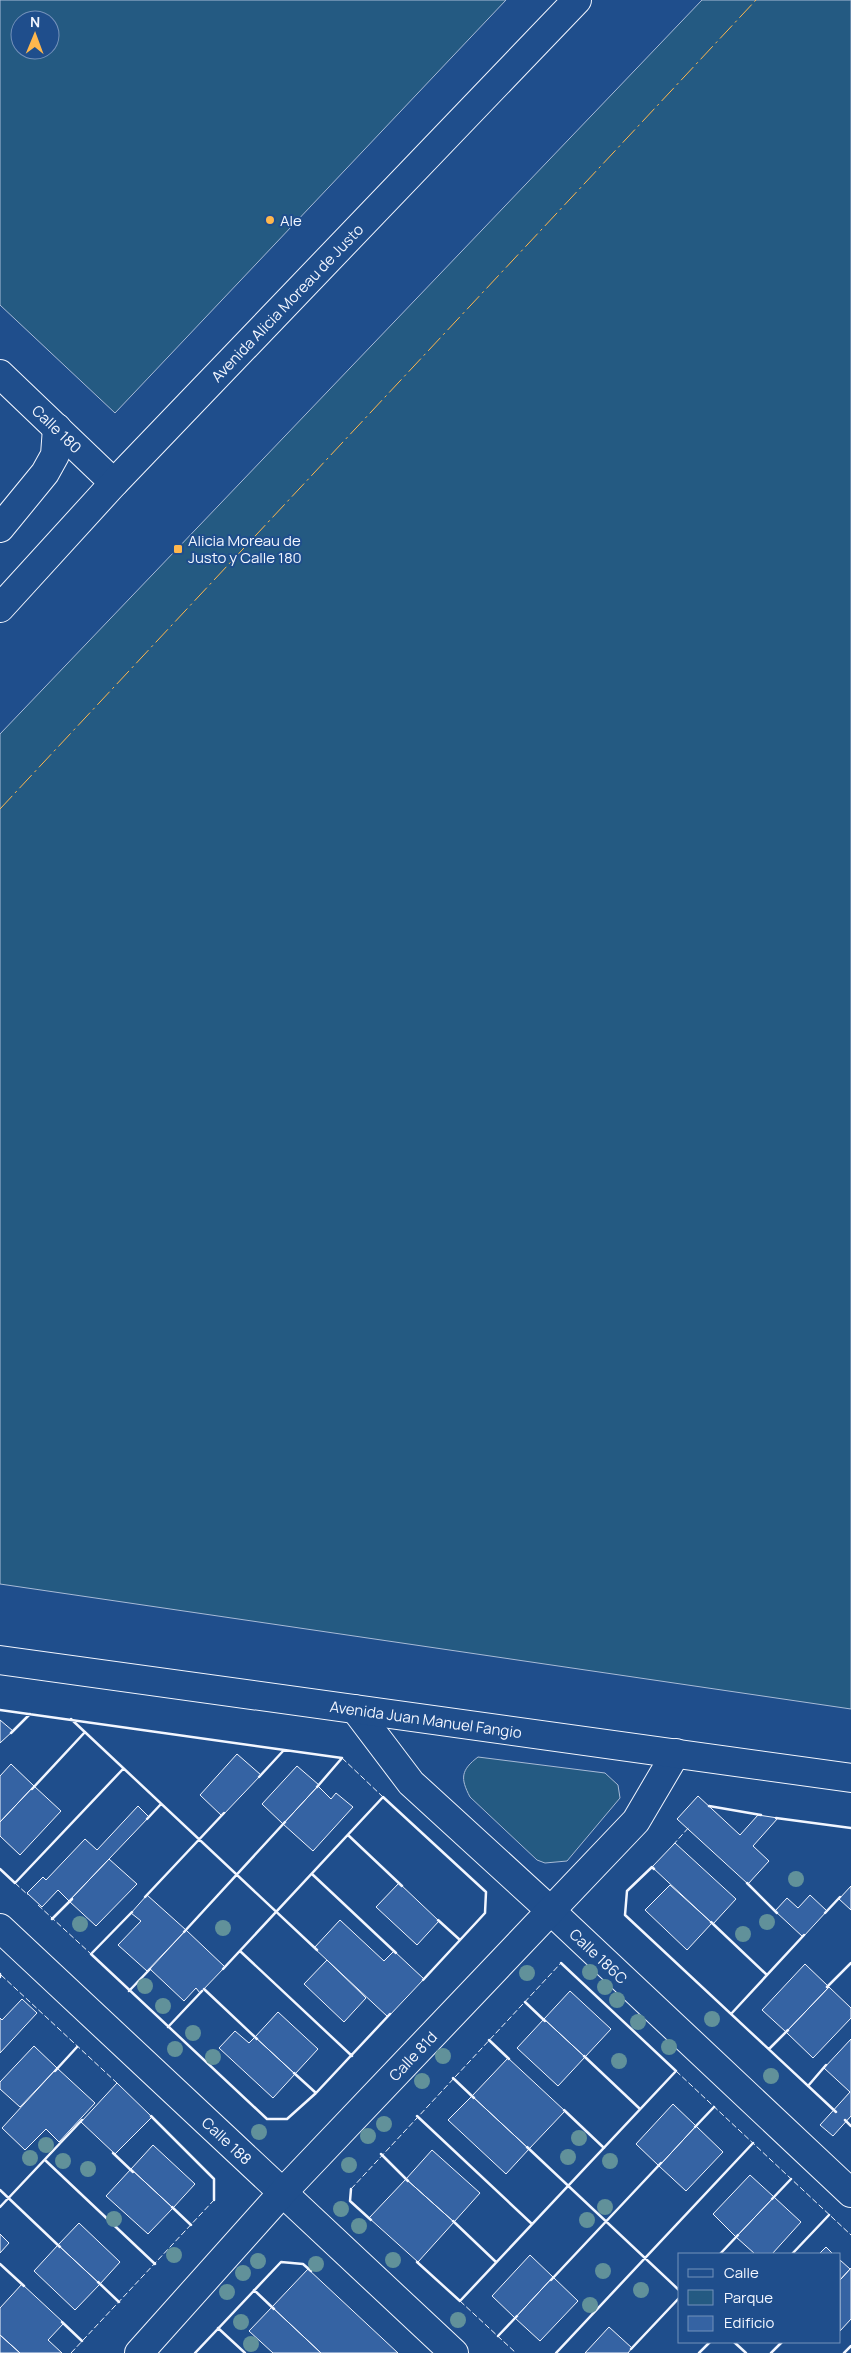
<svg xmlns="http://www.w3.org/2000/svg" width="851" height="2353" viewBox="0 0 851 2353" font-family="Manrope,sans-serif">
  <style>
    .green { fill: #245a82; stroke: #a8bbd7; fill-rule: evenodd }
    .building { fill: #3563a3; stroke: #f2f6ff }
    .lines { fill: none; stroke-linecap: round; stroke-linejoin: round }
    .street-casing { stroke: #f2f6ff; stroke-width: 30 }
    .secondary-casing { stroke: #f2f6ff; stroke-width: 30 }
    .street { stroke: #1f4e8c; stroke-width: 28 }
    .secondary { stroke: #1f4e8c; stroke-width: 28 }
    .fence { stroke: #f2f6ff; stroke-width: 1; stroke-dasharray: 6 2.5; stroke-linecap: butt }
    .wall { stroke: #f2f6ff; stroke-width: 2.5 }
    .power { stroke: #ffb74d; stroke-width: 1; stroke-dasharray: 18 4 2.5 4; stroke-linecap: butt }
    .tree { fill: #61919a }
    .poi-dot { fill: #ffb74d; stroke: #1f4e8c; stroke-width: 2 }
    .labels { text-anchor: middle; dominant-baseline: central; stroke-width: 4; stroke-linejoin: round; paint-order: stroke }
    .poi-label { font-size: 15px; fill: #f2f6ff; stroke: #1f4e8c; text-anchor: start }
    .street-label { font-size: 15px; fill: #f2f6ff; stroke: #1f4e8c }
  </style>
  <rect width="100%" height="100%" fill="#1f4e8c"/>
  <!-- green -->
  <path class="green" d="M 0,0 L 506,0 L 115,413 L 0,305 ZM 20,20 L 50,20 L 50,50 L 20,50 Z
    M 702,0 L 851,0 L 851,1709 L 0,1584 L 0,734 Z
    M 478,1757 L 605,1773 L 618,1785 L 620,1798 L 567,1861 L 545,1863 L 537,1860 L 470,1797 C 460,1778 461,1770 478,1757 Z"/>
  <!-- building -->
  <path class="building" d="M 0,1720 L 13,1731 L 0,1743 Z
    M 237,1754 L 261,1775 L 222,1816 L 200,1795 Z
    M 11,1764 L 34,1786 L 0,1822 L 0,1776 Z
    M 297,1766 L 319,1785 L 283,1824 L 262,1804 Z
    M 34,1786 L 61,1811 L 20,1855 L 0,1836 L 0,1822 Z
    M 318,1786 L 331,1799 L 336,1793 L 353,1807 L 313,1851 L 283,1824 Z
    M 698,1796 L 740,1835 L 758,1815 L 778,1818 L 753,1846 L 769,1861 L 748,1884 L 677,1819 Z
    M 138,1806 L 149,1817 L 69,1901 L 58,1890 L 42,1907 L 27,1893 L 43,1877 L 46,1880 L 85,1839 L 97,1850 Z
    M 675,1843 L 736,1899 L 713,1924 L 652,1867 Z
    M 109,1859 L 137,1884 L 96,1926 L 69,1901 Z
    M 399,1883 L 439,1921 L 417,1945 L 376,1907 Z
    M 670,1885 L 712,1923 L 687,1950 L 645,1910 Z
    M 851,1886 L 851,1910 L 839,1899 Z
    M 147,1895 L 186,1930 L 147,1971 L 118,1945 L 141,1921 L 131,1913 Z
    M 810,1895 L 827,1911 L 803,1937 L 775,1911 L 787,1898 L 798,1908 Z
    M 340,1920 L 384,1961 L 394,1951 L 424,1979 L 388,2017 L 314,1948 Z
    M 186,1930 L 225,1967 L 200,1993 L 196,1988 L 184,2001 L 150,1969 Z
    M 327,1960 L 366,1998 L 344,2022 L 304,1984 Z
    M 805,1964 L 829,1987 L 786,2032 L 762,2010 Z
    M 829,1987 L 851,2008 L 851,2018 L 813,2058 L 786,2032 Z
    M 570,1991 L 611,2029 L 585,2057 L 544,2019 Z
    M 22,1999 L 37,2013 L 0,2053 L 0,2018 L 2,2020 Z
    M 278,2012 L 318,2049 L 295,2074 L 255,2037 Z
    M 544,2019 L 585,2057 L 558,2086 L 517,2048 Z
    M 235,2031 L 249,2043 L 255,2037 L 295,2074 L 273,2098 L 219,2048 Z
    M 851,2039 L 851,2116 L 833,2136 L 820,2125 L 850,2092 L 824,2068 Z
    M 34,2046 L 57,2068 L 20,2107 L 0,2089 L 0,2082 Z
    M 508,2058 L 565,2111 L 529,2149 L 472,2096 Z
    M 57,2068 L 95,2103 L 59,2142 L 46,2129 L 25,2150 L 2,2128 Z
    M 117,2083 L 152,2117 L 115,2154 L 81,2122 Z
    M 472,2096 L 529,2149 L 506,2174 L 448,2120 Z
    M 673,2104 L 696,2126 L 659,2166 L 636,2144 Z
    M 696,2126 L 723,2152 L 686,2191 L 659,2166 Z
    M 153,2145 L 195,2184 L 173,2208 L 131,2169 Z
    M 432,2150 L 480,2193 L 454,2222 L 406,2179 Z
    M 131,2169 L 173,2208 L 148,2234 L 106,2196 Z
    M 750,2175 L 774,2197 L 736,2237 L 713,2214 Z
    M 406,2179 L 454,2222 L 418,2262 L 369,2218 Z
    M 774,2197 L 801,2222 L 772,2254 L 755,2254 L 736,2237 Z
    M 79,2223 L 120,2262 L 100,2284 L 58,2245 Z
    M 0,2234 L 9,2243 L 0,2253 Z
    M 58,2245 L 100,2284 L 75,2310 L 34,2271 Z
    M 826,2247 L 833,2254 L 819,2254 Z
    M 530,2255 L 553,2277 L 515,2318 L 492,2296 Z
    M 840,2260 L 850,2269 L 840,2280 Z
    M 851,2268 L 851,2319 L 840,2331 L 840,2280 Z
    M 308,2269 L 398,2353 L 321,2353 L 272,2307 Z
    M 553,2277 L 578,2301 L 540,2341 L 515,2318 Z
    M 22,2284 L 64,2323 L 48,2340 L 62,2353 L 20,2353 L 0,2335 L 0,2308 Z
    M 272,2307 L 321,2353 L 273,2353 L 249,2331 Z
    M 609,2327 L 632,2348 L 628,2353 L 585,2353 Z
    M 0,2335 L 20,2353 L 0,2353 Z"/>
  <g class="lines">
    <defs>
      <g id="street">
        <path id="s1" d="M 0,374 L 114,483"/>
        <path d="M 0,528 L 45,473 L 55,455 L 57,428"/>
        <path id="s2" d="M 355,1709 L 411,1783 L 551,1911 L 851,2193"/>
        <path id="s3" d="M 0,1928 L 454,2353"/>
        <path id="s4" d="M 139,2353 L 284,2191 L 636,1821 L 676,1753"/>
      </g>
      <g id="secondary">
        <path id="s5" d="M 0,608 L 114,483 L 577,0"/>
        <path id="s6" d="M 0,1660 L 851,1778"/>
      </g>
    </defs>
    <!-- street casing -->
    <use href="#street" class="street-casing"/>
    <!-- secondary casing -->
    <use href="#secondary" class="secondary-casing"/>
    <!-- street -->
    <use href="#street" class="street"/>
    <!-- secondary -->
    <use href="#secondary" class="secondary"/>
    <!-- fence -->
    <path class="fence" d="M 342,1758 L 383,1797
      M 673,1845 L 690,1826
      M 15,1883 L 28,1895
      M 38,1905 L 91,1954
      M 1,1975 L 117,2083
      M 676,2071 L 851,2235
      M 351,2189 L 561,1963
      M 460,2301 L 516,2353
      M 71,2353 L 214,2200"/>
    <!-- wall -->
    <path class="wall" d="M 0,1710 L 342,1758
      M 71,1719 L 317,1950
      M 11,1733 L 30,1714
      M 259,1777 L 284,1750
      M 317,1787 L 342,1758
      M 32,1789 L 85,1732
      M 709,1806 L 761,1815
      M 776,1818 L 851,1828
      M 147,1819 L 161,1804
      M 348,1835 L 402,1886
      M 0,1869 L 15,1883 L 123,1769
      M 654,1869 L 652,1867 L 627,1891 L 625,1915 L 836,2112
      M 312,1874 L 396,1953
      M 747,1883 L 777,1913
      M 145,1897 L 224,1813
      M 132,1912 L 91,1954 L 267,2119 L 287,2119 L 316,2093 L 390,2014
      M 825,1913 L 840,1897
      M 52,1919 L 72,1899
      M 438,1920 L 460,1940
      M 711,1922 L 767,1975
      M 184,1932 L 285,1822
      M 240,1951 L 352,2056
      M 223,1969 L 383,1797 L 486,1892 L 485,1913 L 423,1980
      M 0,1974 L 0,1977
      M 827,1987 L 851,1963
      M 204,1989 L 257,2039
      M 129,1991 L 150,1969
      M 525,2002 L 545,2021
      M 731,2014 L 804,1935
      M 168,2027 L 202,1991
      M 489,2040 L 509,2059
      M 769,2049 L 788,2030
      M 584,2056 L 640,2109
      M 55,2071 L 77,2047
      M 294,2073 L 316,2093
      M 453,2078 L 474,2098
      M 808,2086 L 826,2065
      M 564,2110 L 604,2148
      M 151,2116 L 214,2179 L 214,2200
      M 417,2116 L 532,2224
      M 845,2120 L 851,2126
      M 695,2127 L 714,2107
      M 527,2147 L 680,2291
      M 113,2153 L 133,2172
      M 381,2154 L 408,2181
      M 45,2160 L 155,2264
      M 351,2189 L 350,2201 L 371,2220
      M 0,2190 L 60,2247
      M 772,2199 L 791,2179
      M 0,2207 L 82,2120
      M 172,2207 L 191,2225
      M 453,2221 L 496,2262
      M 720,2254 L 738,2235
      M 792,2254 L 829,2215
      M 417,2262 L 460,2301 L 676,2071 L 561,1963
      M 0,2264 L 24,2286
      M 551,2280 L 661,2163
      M 98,2282 L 119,2302
      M 254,2290 L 274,2309
      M 62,2322 L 82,2341
      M 218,2328 L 245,2353
      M 498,2336 L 517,2316
      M 734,2342 L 746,2353
      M 631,2349 L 680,2297
      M 195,2353 L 281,2262 L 303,2264 L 311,2271
      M 556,2353 L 753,2143
      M 699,2353 L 710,2342
      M 771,2353 L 782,2342
      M 844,2353 L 851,2346"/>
    <!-- power -->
    <path class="power" d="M 0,809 L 756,0"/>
  </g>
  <!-- trees -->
  <g class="tree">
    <circle cx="796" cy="1879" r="8"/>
    <circle cx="767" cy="1922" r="8"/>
    <circle cx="80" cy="1924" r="8"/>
    <circle cx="223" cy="1928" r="8"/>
    <circle cx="743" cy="1934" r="8"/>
    <circle cx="590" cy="1972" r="8"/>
    <circle cx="527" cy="1973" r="8"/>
    <circle cx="145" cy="1986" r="8"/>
    <circle cx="605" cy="1987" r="8"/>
    <circle cx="617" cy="2000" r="8"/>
    <circle cx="163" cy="2006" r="8"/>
    <circle cx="712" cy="2019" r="8"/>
    <circle cx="638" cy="2022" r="8"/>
    <circle cx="193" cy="2033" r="8"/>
    <circle cx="669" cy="2047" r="8"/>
    <circle cx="175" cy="2049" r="8"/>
    <circle cx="443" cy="2056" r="8"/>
    <circle cx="213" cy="2057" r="8"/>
    <circle cx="619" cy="2061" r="8"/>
    <circle cx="771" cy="2076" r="8"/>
    <circle cx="422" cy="2081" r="8"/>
    <circle cx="384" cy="2124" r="8"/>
    <circle cx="259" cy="2132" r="8"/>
    <circle cx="368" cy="2136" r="8"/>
    <circle cx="579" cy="2138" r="8"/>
    <circle cx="46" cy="2145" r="8"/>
    <circle cx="568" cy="2157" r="8"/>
    <circle cx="30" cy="2158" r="8"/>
    <circle cx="63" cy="2161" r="8"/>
    <circle cx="610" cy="2161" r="8"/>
    <circle cx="349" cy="2165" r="8"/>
    <circle cx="88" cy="2169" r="8"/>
    <circle cx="605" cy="2207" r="8"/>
    <circle cx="341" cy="2209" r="8"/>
    <circle cx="114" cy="2219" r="8"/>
    <circle cx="587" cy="2220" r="8"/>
    <circle cx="359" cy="2226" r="8"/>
    <circle cx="174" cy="2255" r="8"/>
    <circle cx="393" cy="2260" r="8"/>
    <circle cx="258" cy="2261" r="8"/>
    <circle cx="316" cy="2264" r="8"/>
    <circle cx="603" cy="2271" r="8"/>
    <circle cx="243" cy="2273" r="8"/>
    <circle cx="641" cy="2290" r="8"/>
    <circle cx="227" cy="2292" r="8"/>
    <circle cx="590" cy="2305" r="8"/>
    <circle cx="458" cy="2320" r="8"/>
    <circle cx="241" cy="2322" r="8"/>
    <circle cx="251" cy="2344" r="8"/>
  </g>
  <!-- markers -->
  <g class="poi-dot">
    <circle cx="270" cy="220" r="5"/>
    <rect x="173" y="544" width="10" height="10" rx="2.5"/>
  </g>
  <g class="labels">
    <!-- poi labels -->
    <g class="poi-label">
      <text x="280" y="220">Ale</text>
      <text x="188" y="540">Alicia Moreau de<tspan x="188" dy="17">Justo y Calle 180</tspan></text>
    </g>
    <!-- street labels -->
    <g class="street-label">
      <text stroke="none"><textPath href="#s5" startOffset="419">Avenida Alicia Moreau de Justo</textPath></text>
      <text stroke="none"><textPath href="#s1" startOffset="79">Calle 180</textPath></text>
      <text stroke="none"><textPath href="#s6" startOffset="430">Avenida Juan Manuel Fangio</textPath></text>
      <text stroke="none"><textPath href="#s2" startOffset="348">Calle 186C</textPath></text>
      <text stroke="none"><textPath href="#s4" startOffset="404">Calle 81d</textPath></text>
      <text stroke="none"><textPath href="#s3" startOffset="311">Calle 188</textPath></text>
    </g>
  </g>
  <!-- legend -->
  <rect x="678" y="2253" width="162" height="90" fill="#1f4e8c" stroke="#7391ba"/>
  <rect x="688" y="2269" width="25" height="8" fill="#1f4e8c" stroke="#7391ba"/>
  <text x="724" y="2278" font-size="15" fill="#f2f6ff">Calle</text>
  <rect x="688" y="2290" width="25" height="15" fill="#245a82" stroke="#7391ba"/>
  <text x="724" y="2303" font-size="15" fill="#f2f6ff">Parque</text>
  <rect x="688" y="2316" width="25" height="15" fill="#3563a3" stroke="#7391ba"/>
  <text x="724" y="2328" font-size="15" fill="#f2f6ff">Edificio</text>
  <!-- north arrow -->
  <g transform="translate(35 35) rotate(1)"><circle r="24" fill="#1f4e8c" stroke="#7391ba"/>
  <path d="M0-4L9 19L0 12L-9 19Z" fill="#ffb74d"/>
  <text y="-8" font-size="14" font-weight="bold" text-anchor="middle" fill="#f2f6ff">N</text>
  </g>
</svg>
